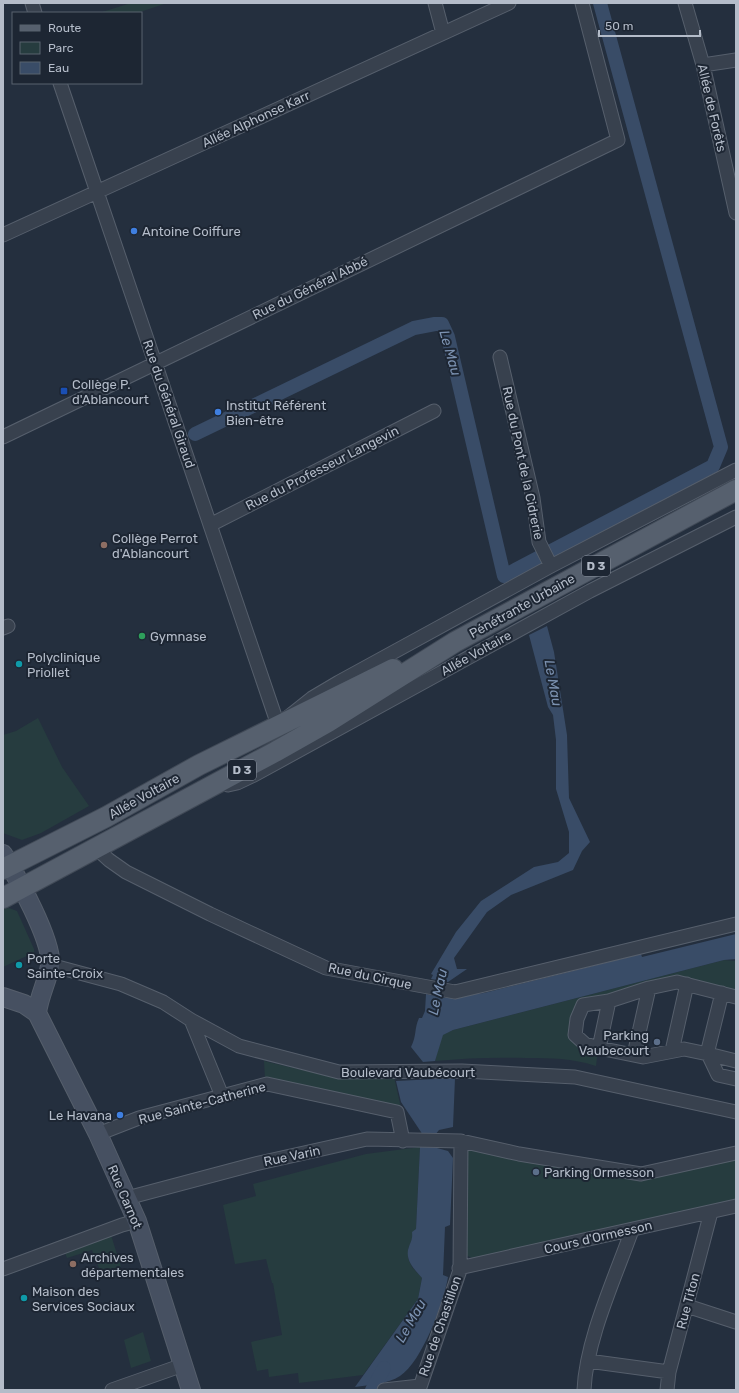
<svg xmlns="http://www.w3.org/2000/svg" width="739" height="1393" viewBox="0 0 739 1393" font-family="Rubik,sans-serif">
  <style>
    .green { fill: #263c3f }
    .water { fill: #394c67 }
    .lines { fill: none; stroke-linecap: round; stroke-linejoin: round }
    .canal { stroke: #394c67; stroke-width: 14 }
    .minor-casing { stroke: #565f6c; stroke-width: 15 }
    .secondary-casing { stroke: #565f6c; stroke-width: 20 }
    .primary-casing { stroke: #414a57; stroke-width: 22 }
    .minor { stroke: #38414e; stroke-width: 13 }
    .secondary { stroke: #465061; stroke-width: 18 }
    .primary { stroke: #56606e; stroke-width: 20 }
    .shop-dot { fill: #3f7fe0; stroke: #1d2633; stroke-width: 1.5 }
    .transit-dot { fill: #1a4fb4; stroke: #1d2633; stroke-width: 1.5 }
    .education-dot { fill: #8d6e63; stroke: #1d2633; stroke-width: 1.5 }
    .leisure-dot { fill: #2e9e5b; stroke: #1d2633; stroke-width: 1.5 }
    .culture-dot { fill: #0f9aa8; stroke: #1d2633; stroke-width: 1.5 }
    .service-dot { fill: #5c6f8a; stroke: #1d2633; stroke-width: 1.5 }
    .labels { text-anchor: middle; dominant-baseline: central; stroke-width: 4; stroke-linejoin: round; paint-order: stroke }
    .shield { fill: #1d2633; stroke: #878f9c; stroke-width: 1 }
    .shield-label { font-size: 12px; font-weight: bold; fill: #b4bcc9 }
    .street-label { font-size: 13px; fill: #b4bcc9; stroke: #1d2633 }
    .poi-label { font-size: 13px; fill: #b4bcc9; stroke: #1d2633; text-anchor: start }
    .water-label { font-size: 14px; font-style: italic; fill: #7c92b1; stroke: #1d2633 }
  </style>
  <rect width="100%" height="100%" fill="#242f3e"/>
  <!-- green -->
  <path class="green" d="M 131,3 L 167,3 L 137,13 L 99,13 Z
    M 38,718 L 62,767 L 89,806 L 41,833 L 22,840 L 3,833 L 3,735 L 16,731 Z
    M 9,908 L 17,911 L 34,949 L 35,962 L 31,954 L 3,967 L 3,909 Z
    M 724,960 L 736,961 L 736,994 L 698,984 L 582,1002 L 573,1038 L 598,1050 L 596,1066 C 571,1058 552,1058 526,1058 C 495,1057 466,1058 435,1061 L 442,1035 L 453,1030 Z
    M 264,1061 L 302,1070 L 355,1079 L 394,1077 L 401,1108 L 265,1079 Z
    M 467,1146 L 641,1174 L 736,1153 L 736,1203 L 476,1260 L 466,1255 Z
    M 420,1147 L 416,1229 L 408,1249 L 408,1258 L 412,1267 L 422,1278 L 418,1299 L 363,1375 L 299,1383 L 298,1373 L 269,1377 L 268,1369 L 257,1371 L 251,1342 L 282,1335 L 273,1283 L 272,1283 L 266,1259 L 235,1264 L 223,1205 L 256,1196 L 253,1184 L 366,1154 Z
    M 111,1235 L 121,1267 L 101,1273 L 92,1250 L 67,1258 L 64,1250 Z
    M 143,1332 L 151,1361 L 131,1368 L 124,1340 Z"/>
  <!-- water -->
  <path class="water" d="M 547,626 L 554,652 L 567,735 L 569,798 L 590,842 L 582,851 L 573,870 L 511,895 L 487,912 L 454,958 L 457,969 L 467,969 L 448,982 L 431,979 L 433,975 L 431,974 L 456,932 L 481,901 L 534,867 L 558,862 L 569,853 L 569,832 L 556,789 L 556,740 L 553,715 L 548,707 L 529,635 Z
    M 736,934 L 736,959 L 724,960 L 453,1030 L 443,1035 L 435,1061 L 423,1062 L 411,1047 C 417,1035 414,1029 419,1018 L 422,1018 L 425,1011 L 426,994 L 444,998 L 484,993 L 641,954 L 642,957 Z
    M 455,1078 L 453,1127 L 439,1130 L 435,1135 L 423,1135 L 401,1102 L 396,1081 Z
    M 423,1145 L 434,1145 L 437,1148 L 448,1151 L 453,1158 L 450,1225 L 445,1227 L 443,1275 L 448,1277 C 444,1302 422,1362 400,1376 C 388,1384 369,1385 355,1387 L 418,1299 L 422,1278 C 415,1270 406,1262 408,1250 C 410,1242 413,1240 412,1232 L 416,1229 L 420,1147 Z"/>
  <g class="lines">
    <!-- canal -->
    <path class="canal" d="M 195,434 L 414,328 L 435,324 L 442,324 L 448,337 L 504,576 L 517,569 L 520,578
      M 517,569 L 713,466 L 721,447 L 600,3
      M 372,1390 L 384,1368"/>
    <defs>
      <path id="minor" d="M 32,3 L 35,13
        M 435,3 L 443,33
        M 685,3 L 703,65 L 736,213
        M 703,65 L 736,60
        M 60,83 L 278,725 L 312,698 L 339,682 L 551,566 L 736,470
        M 3,235 L 509,3
        M 500,357 L 533,498 L 539,542 L 551,566
        M 3,437 L 618,140 L 582,3
        M 210,525 L 434,411
        M 3,628 L 8,626
        M 228,785 L 237,783 L 254,775 L 590,591 L 736,517
        M 97,849 L 109,860 L 126,872 L 210,914 L 326,968 L 455,992 L 736,924
        M 50,965 L 121,984 L 163,1002 L 191,1020 L 239,1046 L 339,1072 L 462,1071 L 575,1077 L 736,1112
        M 736,997 L 677,982 L 649,988 L 609,1001 L 599,1048 L 643,1057 L 684,1049 L 708,1054 L 718,1075 L 736,1079
        M 191,1020 L 222,1096
        M 599,1048 L 585,1044 L 575,1035 L 577,1019 L 583,1005 L 609,1001
        M 672,1051 L 687,984
        M 707,1054 L 722,993
        M 708,1054 L 736,1061
        M 634,1055 L 649,988
        M 98,1134 L 139,1118 L 267,1084 L 397,1112 L 403,1141
        M 127,1198 L 255,1164 L 367,1139 L 461,1141 L 519,1154 L 641,1174 L 736,1153
        M 459,1268 L 736,1206
        M 3,1269 L 122,1225 L 137,1221
        M 687,1306 L 736,1322
        M 588,1361 L 669,1372
        M 112,1390 L 183,1365
        M 384,1390 L 420,1386
        M 419,1390 L 460,1270 L 461,1141
        M 584,1390 C 586,1340 615,1278 632,1230
        M 667,1390 L 669,1372 L 711,1212"/>
      <path id="secondary" d="M 3,854 C 16,875 54,943 50,966 C 47,982 39,996 37,1013
        M 3,997 L 24,1004 L 37,1013 L 98,1134 L 137,1221 L 191,1390"/>
      <path id="primary" d="M 3,869 L 106,817 L 199,765 L 393,669
        M 3,898 L 275,752 L 328,722 L 455,642 L 736,490"/>
    </defs>
    <!-- minor casing -->
    <use href="#minor" class="minor-casing"/>
    <!-- secondary casing -->
    <use href="#secondary" class="secondary-casing"/>
    <!-- primary casing -->
    <use href="#primary" class="primary-casing"/>
    <!-- minor -->
    <use href="#minor" class="minor"/>
    <!-- secondary -->
    <use href="#secondary" class="secondary"/>
    <!-- primary -->
    <use href="#primary" class="primary"/>
  </g>
  <!-- markers -->
  <g class="shop-dot">
    <circle cx="134" cy="231" r="4"/>
    <circle cx="218" cy="412" r="4"/>
    <circle cx="120" cy="1115" r="4"/>
  </g>
  <rect class="transit-dot" x="60" y="387" width="8" height="8" rx="2"/>
  <g class="education-dot">
    <circle cx="104" cy="545" r="4"/>
    <circle cx="73" cy="1264" r="4"/>
  </g>
  <circle class="leisure-dot" cx="142" cy="636" r="4"/>
  <g class="culture-dot">
    <circle cx="19" cy="664" r="4"/>
    <circle cx="19" cy="965" r="4"/>
    <circle cx="24" cy="1298" r="4"/>
  </g>
  <g class="service-dot">
    <circle cx="657" cy="1042" r="4"/>
    <circle cx="536" cy="1172" r="4"/>
  </g>
  <g class="labels">
    <!-- shield labels -->
    <g class="shield">
      <rect x="582" y="556" width="28" height="20" rx="3"/>
      <rect x="228" y="760" width="28" height="20" rx="3"/>
    </g>
    <g class="shield-label">
      <text x="596" y="566">D 3</text>
      <text x="242" y="770">D 3</text>
    </g>
    <!-- street labels -->
    <g class="street-label">
      <text transform="translate(712 108) rotate(77)">Allée de Forêts</text>
      <text transform="translate(256 119) rotate(-25)">Allée Alphonse Karr</text>
      <text transform="translate(310 288) rotate(-26)">Rue du Général Abbé</text>
      <text transform="translate(169 404) rotate(71)">Rue du Général Giraud</text>
      <text transform="translate(523 463) rotate(78)">Rue du Pont de la Cidrerie</text>
      <text transform="translate(322 468) rotate(-27)">Rue du Professeur Langevin</text>
      <text transform="translate(522 606) rotate(-29)">Pénétrante Urbaine</text>
      <text transform="translate(476 653) rotate(-29)">Allée Voltaire</text>
      <text transform="translate(144 796) rotate(-29)">Allée Voltaire</text>
      <text transform="translate(370 976) rotate(12)">Rue du Cirque</text>
      <text x="408" y="1072">Boulevard Vaubécourt</text>
      <text transform="translate(202 1103) rotate(-15)">Rue Sainte-Catherine</text>
      <text transform="translate(292 1156) rotate(-12)">Rue Varin</text>
      <text transform="translate(125 1197) rotate(67)">Rue Carnot</text>
      <text transform="translate(598 1237) rotate(-13)">Cours d'Ormesson</text>
      <text transform="translate(688 1301) rotate(-75)">Rue Titon</text>
      <text transform="translate(440 1326) rotate(-71)">Rue de Chastillon</text>
    </g>
    <!-- poi labels -->
    <g class="poi-label">
      <text x="142" y="231">Antoine Coiffure</text>
      <text x="72" y="384">Collège P.<tspan x="72" dy="15">d'Ablancourt</tspan></text>
      <text x="226" y="405">Institut Référent<tspan x="226" dy="15">Bien-être</tspan></text>
      <text x="112" y="538">Collège Perrot<tspan x="112" dy="15">d'Ablancourt</tspan></text>
      <text x="150" y="636">Gymnase</text>
      <text x="27" y="657">Polyclinique<tspan x="27" dy="15">Priollet</tspan></text>
      <text x="27" y="958">Porte<tspan x="27" dy="15">Sainte-Croix</tspan></text>
      <text x="649" y="1035" text-anchor="end">Parking<tspan x="649" dy="15">Vaubecourt</tspan></text>
      <text x="112" y="1115" text-anchor="end">Le Havana</text>
      <text x="544" y="1172">Parking Ormesson</text>
      <text x="81" y="1257">Archives<tspan x="81" dy="15">départementales</tspan></text>
      <text x="32" y="1291">Maison des<tspan x="32" dy="15">Services Sociaux</tspan></text>
    </g>
    <!-- water labels -->
    <g class="water-label">
      <text transform="translate(450 353) rotate(74)">Le Mau</text>
      <text transform="translate(553 683) rotate(80)">Le Mau</text>
      <text transform="translate(438 992) rotate(-78)">Le Mau</text>
      <text transform="translate(411 1321) rotate(-60)">Le Mau</text>
    </g>
  </g>
  <!-- border -->
  <rect width="739" height="1393" fill="none" stroke="#b4bcc9" stroke-width="8"/>
  <!-- legend -->
  <rect x="12" y="12" width="130" height="72" fill="#1d2633" stroke="#59626f"/>
  <rect x="20" y="25" width="20" height="6" fill="#56606e" stroke="#59626f"/>
  <text x="48" y="32" font-size="12" fill="#b4bcc9">Route</text>
  <rect x="20" y="42" width="20" height="12" fill="#263c3f" stroke="#59626f"/>
  <text x="48" y="52" font-size="12" fill="#b4bcc9">Parc</text>
  <rect x="20" y="62" width="20" height="12" fill="#394c67" stroke="#59626f"/>
  <text x="48" y="72" font-size="12" fill="#b4bcc9">Eau</text>
  <!-- scale -->
  <path d="M599 30v6h101v-6" fill="none" stroke="#b4bcc9" stroke-width="2"/>
  <text x="605" y="30" font-size="12" fill="#b4bcc9" stroke="#1d2633" stroke-width="3" paint-order="stroke">50 m</text>
</svg>
